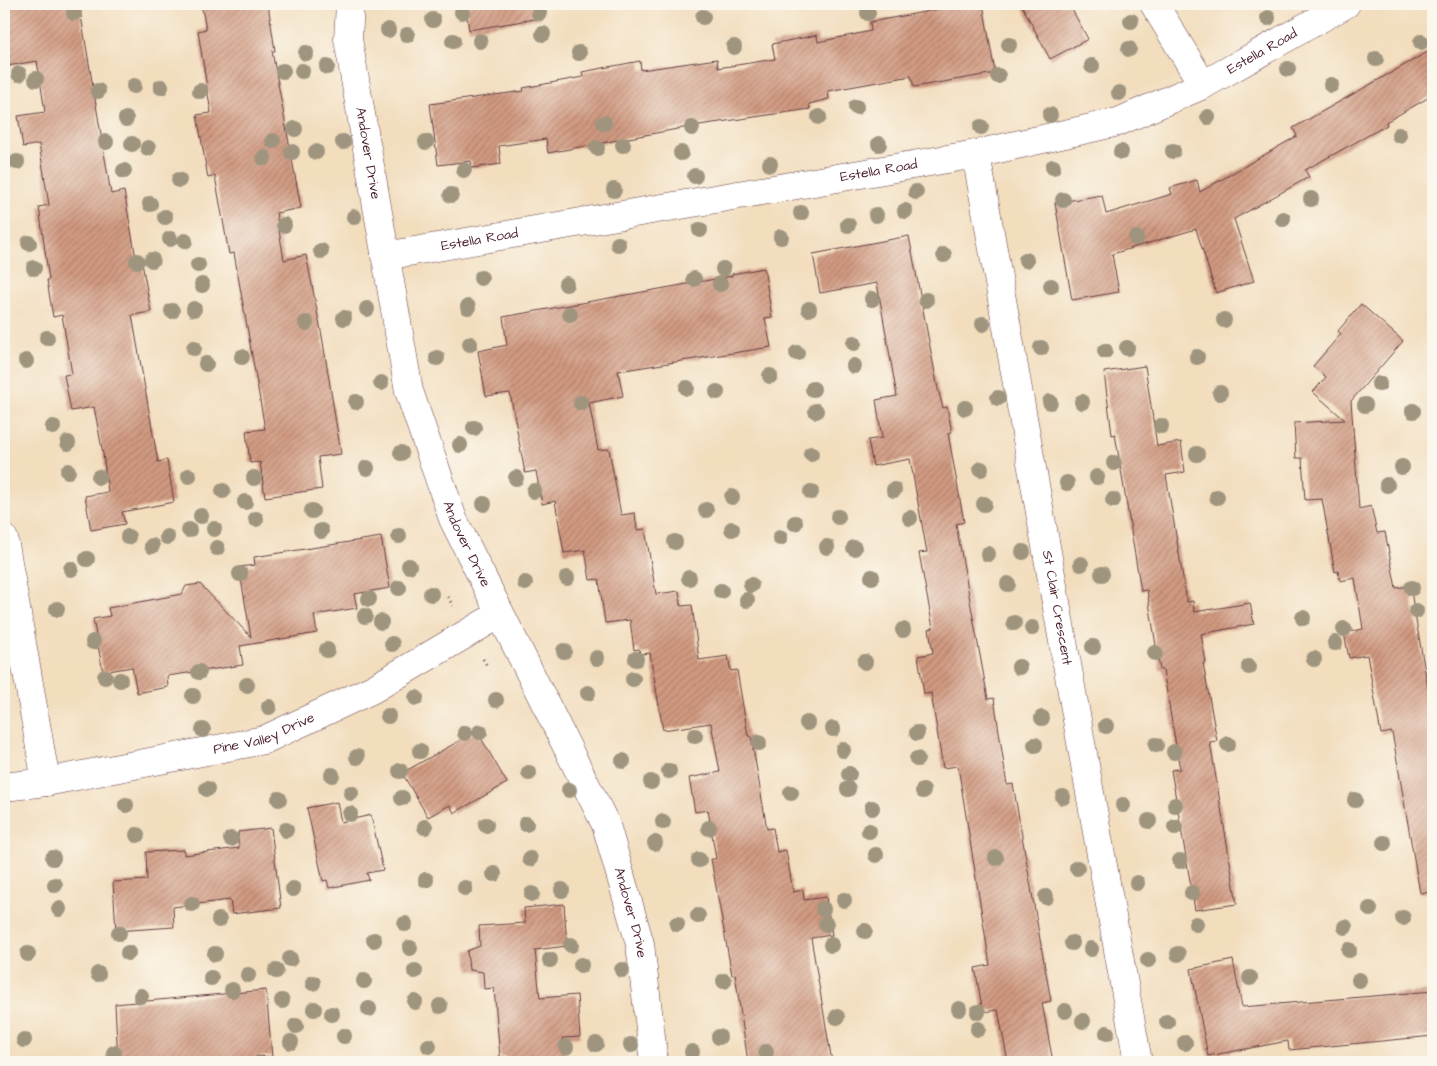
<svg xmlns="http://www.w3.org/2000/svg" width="1437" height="1066" viewBox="0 0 1437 1066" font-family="'Architects Daughter',sans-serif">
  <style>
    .building { fill: url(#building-hatch) }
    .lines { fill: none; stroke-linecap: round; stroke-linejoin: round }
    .street-casing { stroke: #633c41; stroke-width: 29 }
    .secondary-casing { stroke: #633c41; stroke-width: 29 }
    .path { stroke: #633c41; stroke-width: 3; stroke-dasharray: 1 4; stroke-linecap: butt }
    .street { stroke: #fff; stroke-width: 28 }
    .secondary { stroke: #fff; stroke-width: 28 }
    .tree { fill: #9f957f }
    .labels { text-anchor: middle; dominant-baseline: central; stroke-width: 4.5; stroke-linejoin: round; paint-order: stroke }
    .street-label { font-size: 14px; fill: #4a1f2b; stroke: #fbf7ec }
  </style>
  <defs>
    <pattern id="building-hatch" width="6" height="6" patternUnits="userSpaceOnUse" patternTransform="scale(1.25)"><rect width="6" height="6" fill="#d19a81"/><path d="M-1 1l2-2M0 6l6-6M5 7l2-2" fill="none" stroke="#ac7d6a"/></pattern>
  </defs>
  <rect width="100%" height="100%" fill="#fbf7ec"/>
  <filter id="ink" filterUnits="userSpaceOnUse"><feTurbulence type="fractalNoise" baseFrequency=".02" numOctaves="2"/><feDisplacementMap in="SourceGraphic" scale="10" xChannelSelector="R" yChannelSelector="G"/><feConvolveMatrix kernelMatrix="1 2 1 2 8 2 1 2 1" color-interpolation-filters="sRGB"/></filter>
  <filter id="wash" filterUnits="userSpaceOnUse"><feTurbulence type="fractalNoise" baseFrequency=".0096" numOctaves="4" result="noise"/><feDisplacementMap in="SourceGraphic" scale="20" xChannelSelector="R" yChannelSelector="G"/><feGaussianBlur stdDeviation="1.12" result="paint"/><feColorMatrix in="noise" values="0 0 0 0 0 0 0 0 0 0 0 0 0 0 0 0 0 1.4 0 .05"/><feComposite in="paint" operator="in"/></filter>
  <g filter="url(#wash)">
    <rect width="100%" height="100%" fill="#f2ddbd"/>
    <g id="blocks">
      <!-- building -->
      <path class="building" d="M 4,4 L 79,4 L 111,194 L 124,191 L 137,264 L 142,263 L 151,312 L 132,315 L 158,462 L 167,460 L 174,502 L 122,512 L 125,524 L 91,530 L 85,496 L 108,492 L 103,454 L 94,407 L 71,411 L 64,375 L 72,374 L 62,315 L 53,317 L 47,280 L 49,280 L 39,207 L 49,205 L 39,144 L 23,147 L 18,116 L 45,112 L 37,61 L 7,66 L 4,41 Z
        M 201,4 L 268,4 L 275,51 L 272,51 L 301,208 L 276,213 L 284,260 L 306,255 L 322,336 L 341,454 L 318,457 L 322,489 L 265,497 L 260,462 L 250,463 L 246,431 L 265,429 L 234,253 L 229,254 L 215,176 L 208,178 L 197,115 L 211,113 L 198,31 L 206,29 Z
        M 465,4 L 539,4 L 541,18 L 469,30 Z
        M 968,4 L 983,4 L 995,73 L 914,87 L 911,76 L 828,91 L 829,99 L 809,104 L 810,109 L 699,125 L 548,153 L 546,139 L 499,146 L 501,164 L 472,168 L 471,161 L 438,165 L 430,104 L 524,91 L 523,88 L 583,77 L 582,72 L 640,61 L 641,70 L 717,59 L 718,68 L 775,59 L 772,44 L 817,35 L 818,42 L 871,31 L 870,22 Z
        M 1021,4 L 1069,4 L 1088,39 L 1050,59 Z
        M 1433,49 L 1433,95 L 1386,122 L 1387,125 L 1305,170 L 1309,177 L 1234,219 L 1254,281 L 1216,293 L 1196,229 L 1112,254 L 1119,292 L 1072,300 L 1055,203 L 1102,195 L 1106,214 L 1172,194 L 1170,188 L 1197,180 L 1200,192 L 1297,136 L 1293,128 Z
        M 909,236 L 938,389 L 943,408 L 947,407 L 952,432 L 948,433 L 964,522 L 956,524 L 988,699 L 994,698 L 1007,785 L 1013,784 L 1042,951 L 1051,1001 L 1042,1003 L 1053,1062 L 1008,1062 L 998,1010 L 983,1012 L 975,968 L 990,965 L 958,766 L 943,768 L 931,693 L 924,694 L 918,656 L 933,653 L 929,629 L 933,628 L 919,553 L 927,552 L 910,459 L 873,466 L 868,440 L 882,438 L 876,400 L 897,396 L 877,283 L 820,293 L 813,254 Z
        M 764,268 L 772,317 L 765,318 L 771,347 L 618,371 L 623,396 L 589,403 L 598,450 L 609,449 L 621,515 L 635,513 L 637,530 L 645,529 L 656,594 L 679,591 L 681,606 L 692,605 L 699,660 L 728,656 L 731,671 L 737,670 L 748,736 L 751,736 L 767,829 L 773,828 L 777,852 L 786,850 L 793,892 L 803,890 L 804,900 L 826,897 L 832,935 L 811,938 L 832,1062 L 748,1062 L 735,974 L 732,975 L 711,859 L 716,859 L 708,810 L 695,812 L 689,778 L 720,772 L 711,723 L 663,730 L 650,653 L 640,654 L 639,649 L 634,650 L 630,620 L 605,623 L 599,579 L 590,580 L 585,550 L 564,553 L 555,501 L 542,504 L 536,471 L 525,473 L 510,393 L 486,396 L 478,351 L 507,345 L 503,317 L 732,276 L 732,274 Z
        M 1361,304 L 1403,341 L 1351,401 L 1359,509 L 1371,506 L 1377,533 L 1385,532 L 1396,588 L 1410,586 L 1433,717 L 1433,892 L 1420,893 L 1392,732 L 1381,734 L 1367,655 L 1349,658 L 1344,633 L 1363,629 L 1355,578 L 1340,581 L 1338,571 L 1335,572 L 1322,499 L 1305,500 L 1302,458 L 1296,458 L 1294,423 L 1345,420 L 1313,392 L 1326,377 L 1313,366 L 1341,334 L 1338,331 Z
        M 1145,366 L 1157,446 L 1181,442 L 1185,472 L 1166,475 L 1187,602 L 1193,601 L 1194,612 L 1250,603 L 1254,624 L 1201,634 L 1206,663 L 1203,663 L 1217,741 L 1210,742 L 1237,904 L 1195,910 L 1171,770 L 1180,769 L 1163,670 L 1160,670 L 1147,590 L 1141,591 L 1115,434 L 1112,435 L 1104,372 Z
        M 381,537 L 390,588 L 354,594 L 357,608 L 314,615 L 317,633 L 240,646 L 243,665 L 167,676 L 168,687 L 137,693 L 132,667 L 103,672 L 93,619 L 110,616 L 108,608 L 182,594 L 186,586 L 200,584 L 251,637 L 239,567 L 255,565 L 254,557 Z
        M 477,731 L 507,783 L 454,813 L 450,805 L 428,817 L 402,773 Z
        M 337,802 L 341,822 L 371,815 L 383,870 L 367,873 L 369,880 L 329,888 L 327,880 L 323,881 L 307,808 Z
        M 271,828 L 281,908 L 232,914 L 230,900 L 173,907 L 174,927 L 116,931 L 113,882 L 147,880 L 146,852 L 184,850 L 184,855 L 239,848 L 238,832 Z
        M 564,904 L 567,946 L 535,950 L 540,998 L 577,995 L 580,1037 L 562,1038 L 565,1062 L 505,1062 L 505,1057 L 500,1057 L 494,988 L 484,989 L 483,972 L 469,970 L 467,951 L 480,946 L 479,926 L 525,923 L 524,908 Z
        M 1233,960 L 1242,1007 L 1433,991 L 1433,1036 L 1289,1050 L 1288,1041 L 1208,1056 L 1191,969 Z
        M 266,990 L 272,1057 L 256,1056 L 256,1062 L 118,1062 L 115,1004 Z"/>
    </g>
  </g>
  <g filter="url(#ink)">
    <use href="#blocks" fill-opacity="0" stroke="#633c41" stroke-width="1"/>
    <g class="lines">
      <defs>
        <g id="street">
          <path d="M 1154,4 L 1203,85"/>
          <path id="s1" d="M 976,154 L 1138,1062"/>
          <path id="s2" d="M 385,256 L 976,154 L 1118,122 L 1203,85 L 1346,4"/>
          <path d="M 4,539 L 46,782"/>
        </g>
        <g id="secondary">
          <path id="s3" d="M 350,4 L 348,39 L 409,391 L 453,519 L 606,825 L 640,944 L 654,1062"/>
          <path id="s4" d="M 4,787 L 46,782 L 264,740 L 373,689 L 500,614"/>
        </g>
      </defs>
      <!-- street casing -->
      <use href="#street" class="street-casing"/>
      <!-- secondary casing -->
      <use href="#secondary" class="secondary-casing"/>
      <!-- path -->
      <path class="path" d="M 448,597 L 453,606
        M 483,659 L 488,667"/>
      <!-- street -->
      <use href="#street" class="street"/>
      <!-- secondary -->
      <use href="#secondary" class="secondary"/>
    </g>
    <!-- trees -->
    <g class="tree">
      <circle cx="462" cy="12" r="8"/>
      <circle cx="74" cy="13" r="8"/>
      <circle cx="539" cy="13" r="8"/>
      <circle cx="868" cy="13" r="8"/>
      <circle cx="703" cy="17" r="8"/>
      <circle cx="1268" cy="18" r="8"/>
      <circle cx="433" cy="20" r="8"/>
      <circle cx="1131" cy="21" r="8"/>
      <circle cx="388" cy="30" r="8"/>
      <circle cx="543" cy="34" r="8"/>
      <circle cx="407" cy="35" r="8"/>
      <circle cx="453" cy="41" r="8"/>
      <circle cx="480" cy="41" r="8"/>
      <circle cx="1421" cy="42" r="8"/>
      <circle cx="1009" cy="45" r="8"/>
      <circle cx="734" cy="47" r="8"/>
      <circle cx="1129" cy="49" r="8"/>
      <circle cx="306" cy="53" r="8"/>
      <circle cx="579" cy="53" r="8"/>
      <circle cx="1376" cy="59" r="8"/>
      <circle cx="1092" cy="66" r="8"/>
      <circle cx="327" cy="67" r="8"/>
      <circle cx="1288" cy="69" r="8"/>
      <circle cx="283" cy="71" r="8"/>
      <circle cx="302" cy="71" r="8"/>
      <circle cx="19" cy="74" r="8"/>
      <circle cx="998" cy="76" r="8"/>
      <circle cx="36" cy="79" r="8"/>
      <circle cx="1331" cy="85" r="8"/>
      <circle cx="134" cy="86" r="8"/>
      <circle cx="161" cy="87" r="8"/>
      <circle cx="98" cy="91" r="8"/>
      <circle cx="200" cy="91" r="8"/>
      <circle cx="1119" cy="93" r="8"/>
      <circle cx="856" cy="107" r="8"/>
      <circle cx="1050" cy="115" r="8"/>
      <circle cx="819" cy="117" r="8"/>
      <circle cx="1208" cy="117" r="8"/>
      <circle cx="126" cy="119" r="8"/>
      <circle cx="604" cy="123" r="8"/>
      <circle cx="981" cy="127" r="8"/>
      <circle cx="692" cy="128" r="8"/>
      <circle cx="295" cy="129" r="8"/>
      <circle cx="1399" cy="135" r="8"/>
      <circle cx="273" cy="141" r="8"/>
      <circle cx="106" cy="142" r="8"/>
      <circle cx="343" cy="142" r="8"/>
      <circle cx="426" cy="142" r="8"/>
      <circle cx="132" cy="144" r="8"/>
      <circle cx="879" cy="144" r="8"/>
      <circle cx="623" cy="145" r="8"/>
      <circle cx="148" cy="148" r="8"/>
      <circle cx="597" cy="148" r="8"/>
      <circle cx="1173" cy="151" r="8"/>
      <circle cx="292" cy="152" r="8"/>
      <circle cx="316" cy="152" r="8"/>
      <circle cx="1121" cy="152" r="8"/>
      <circle cx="681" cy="153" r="8"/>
      <circle cx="264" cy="158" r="8"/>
      <circle cx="17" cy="162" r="8"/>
      <circle cx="770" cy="164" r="8"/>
      <circle cx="1053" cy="167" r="8"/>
      <circle cx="464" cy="170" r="8"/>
      <circle cx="124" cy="171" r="8"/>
      <circle cx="695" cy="176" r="8"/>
      <circle cx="179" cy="180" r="8"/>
      <circle cx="614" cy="190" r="8"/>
      <circle cx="916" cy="192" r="8"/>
      <circle cx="451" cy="195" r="8"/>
      <circle cx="1311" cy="199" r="8"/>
      <circle cx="1063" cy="200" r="8"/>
      <circle cx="150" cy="204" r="8"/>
      <circle cx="905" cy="211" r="8"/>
      <circle cx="801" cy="213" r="8"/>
      <circle cx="876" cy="215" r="8"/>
      <circle cx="165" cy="217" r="8"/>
      <circle cx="354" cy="217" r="8"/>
      <circle cx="1283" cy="219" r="8"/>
      <circle cx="284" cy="225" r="8"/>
      <circle cx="848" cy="225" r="8"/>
      <circle cx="700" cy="230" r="8"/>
      <circle cx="781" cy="237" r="8"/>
      <circle cx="1136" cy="238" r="8"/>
      <circle cx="170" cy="239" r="8"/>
      <circle cx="185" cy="241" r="8"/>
      <circle cx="29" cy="243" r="8"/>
      <circle cx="618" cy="244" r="8"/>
      <circle cx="321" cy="251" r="8"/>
      <circle cx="944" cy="255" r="8"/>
      <circle cx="152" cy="260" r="8"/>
      <circle cx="1026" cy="260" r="8"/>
      <circle cx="137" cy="261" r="8"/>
      <circle cx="198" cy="265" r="8"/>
      <circle cx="34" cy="268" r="8"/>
      <circle cx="723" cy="269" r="8"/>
      <circle cx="481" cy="278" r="8"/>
      <circle cx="694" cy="279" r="8"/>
      <circle cx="566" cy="284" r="8"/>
      <circle cx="720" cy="284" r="8"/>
      <circle cx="202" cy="285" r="8"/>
      <circle cx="1051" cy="286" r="8"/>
      <circle cx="872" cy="299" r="8"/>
      <circle cx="926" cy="300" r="8"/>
      <circle cx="468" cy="307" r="8"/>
      <circle cx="194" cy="309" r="8"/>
      <circle cx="367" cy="309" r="8"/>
      <circle cx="809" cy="309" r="8"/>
      <circle cx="172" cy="311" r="8"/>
      <circle cx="570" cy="314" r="8"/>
      <circle cx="344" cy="318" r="8"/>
      <circle cx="1224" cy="320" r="8"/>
      <circle cx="306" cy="323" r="8"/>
      <circle cx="983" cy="324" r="8"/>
      <circle cx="47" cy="338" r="8"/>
      <circle cx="854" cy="343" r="8"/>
      <circle cx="470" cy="344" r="8"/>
      <circle cx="194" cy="348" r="8"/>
      <circle cx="1041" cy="348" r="8"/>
      <circle cx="1127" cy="348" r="8"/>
      <circle cx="1105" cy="351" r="8"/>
      <circle cx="797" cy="353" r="8"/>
      <circle cx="242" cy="357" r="8"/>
      <circle cx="1197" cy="357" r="8"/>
      <circle cx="437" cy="358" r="8"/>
      <circle cx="26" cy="361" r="8"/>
      <circle cx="206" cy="364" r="8"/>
      <circle cx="854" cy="366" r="8"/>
      <circle cx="770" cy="376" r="8"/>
      <circle cx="381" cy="383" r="8"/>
      <circle cx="1379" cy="384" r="8"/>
      <circle cx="687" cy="388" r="8"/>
      <circle cx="813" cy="389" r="8"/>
      <circle cx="717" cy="392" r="8"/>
      <circle cx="1220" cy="393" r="8"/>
      <circle cx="998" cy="398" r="8"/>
      <circle cx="356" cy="402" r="8"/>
      <circle cx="1050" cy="402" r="8"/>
      <circle cx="1082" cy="402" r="8"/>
      <circle cx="581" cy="403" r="8"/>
      <circle cx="1365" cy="405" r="8"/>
      <circle cx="965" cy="408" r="8"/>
      <circle cx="816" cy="411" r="8"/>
      <circle cx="1413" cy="411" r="8"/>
      <circle cx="1161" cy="426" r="8"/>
      <circle cx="53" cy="427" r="8"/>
      <circle cx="474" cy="428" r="8"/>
      <circle cx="68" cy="443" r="8"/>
      <circle cx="460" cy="445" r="8"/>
      <circle cx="401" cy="453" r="8"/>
      <circle cx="811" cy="454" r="8"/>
      <circle cx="1197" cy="454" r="8"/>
      <circle cx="1114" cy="463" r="8"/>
      <circle cx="1402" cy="467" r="8"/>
      <circle cx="367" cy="468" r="8"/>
      <circle cx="981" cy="469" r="8"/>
      <circle cx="68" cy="471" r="8"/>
      <circle cx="189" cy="476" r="8"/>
      <circle cx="99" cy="477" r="8"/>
      <circle cx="1097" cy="477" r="8"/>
      <circle cx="254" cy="478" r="8"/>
      <circle cx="516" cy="478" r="8"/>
      <circle cx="1067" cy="483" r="8"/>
      <circle cx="1387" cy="485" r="8"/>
      <circle cx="894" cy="490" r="8"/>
      <circle cx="223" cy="491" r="8"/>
      <circle cx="534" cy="491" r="8"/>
      <circle cx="811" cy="492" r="8"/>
      <circle cx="732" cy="497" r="8"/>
      <circle cx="1217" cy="497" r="8"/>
      <circle cx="1113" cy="500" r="8"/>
      <circle cx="245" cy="502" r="8"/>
      <circle cx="484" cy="504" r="8"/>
      <circle cx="984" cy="504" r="8"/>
      <circle cx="706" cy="510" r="8"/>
      <circle cx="312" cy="511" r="8"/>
      <circle cx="201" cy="516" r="8"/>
      <circle cx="838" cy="517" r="8"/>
      <circle cx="910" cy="518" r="8"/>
      <circle cx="256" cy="519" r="8"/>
      <circle cx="795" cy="523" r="8"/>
      <circle cx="214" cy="529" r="8"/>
      <circle cx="732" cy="529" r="8"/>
      <circle cx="189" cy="530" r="8"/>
      <circle cx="321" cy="531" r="8"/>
      <circle cx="399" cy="536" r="8"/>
      <circle cx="128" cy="537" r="8"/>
      <circle cx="167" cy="537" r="8"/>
      <circle cx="780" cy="538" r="8"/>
      <circle cx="675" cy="542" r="8"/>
      <circle cx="152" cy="546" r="8"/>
      <circle cx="827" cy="547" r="8"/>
      <circle cx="217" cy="548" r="8"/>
      <circle cx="854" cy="548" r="8"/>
      <circle cx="1023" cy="552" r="8"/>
      <circle cx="988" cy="554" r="8"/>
      <circle cx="87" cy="559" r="8"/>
      <circle cx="1081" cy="564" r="8"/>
      <circle cx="409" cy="566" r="8"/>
      <circle cx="71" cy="569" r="8"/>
      <circle cx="240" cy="574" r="8"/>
      <circle cx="1102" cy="574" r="8"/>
      <circle cx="872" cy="577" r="8"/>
      <circle cx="567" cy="578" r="8"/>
      <circle cx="689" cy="578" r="8"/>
      <circle cx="525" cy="583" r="8"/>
      <circle cx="1008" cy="584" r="8"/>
      <circle cx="751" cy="585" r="8"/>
      <circle cx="399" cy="588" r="8"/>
      <circle cx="1412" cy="588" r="8"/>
      <circle cx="721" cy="591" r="8"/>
      <circle cx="431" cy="594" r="8"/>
      <circle cx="369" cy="599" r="8"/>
      <circle cx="747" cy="600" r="8"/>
      <circle cx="57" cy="609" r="8"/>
      <circle cx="1416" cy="611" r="8"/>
      <circle cx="365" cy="616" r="8"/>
      <circle cx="1303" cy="618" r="8"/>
      <circle cx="381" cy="622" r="8"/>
      <circle cx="1014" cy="623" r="8"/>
      <circle cx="1032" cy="628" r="8"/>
      <circle cx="1344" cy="629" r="8"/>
      <circle cx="903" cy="630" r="8"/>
      <circle cx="93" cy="642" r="8"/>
      <circle cx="1335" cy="643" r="8"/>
      <circle cx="392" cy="644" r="8"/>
      <circle cx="1093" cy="647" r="8"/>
      <circle cx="327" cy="650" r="8"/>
      <circle cx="564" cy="651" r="8"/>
      <circle cx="1155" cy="653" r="8"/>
      <circle cx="597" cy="658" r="8"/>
      <circle cx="636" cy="659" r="8"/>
      <circle cx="1314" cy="659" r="8"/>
      <circle cx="865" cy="662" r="8"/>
      <circle cx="1019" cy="667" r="8"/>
      <circle cx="1249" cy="667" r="8"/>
      <circle cx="199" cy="672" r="8"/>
      <circle cx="105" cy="677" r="8"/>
      <circle cx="633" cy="679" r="8"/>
      <circle cx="120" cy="680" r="8"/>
      <circle cx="247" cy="685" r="8"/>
      <circle cx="588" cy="693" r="8"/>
      <circle cx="193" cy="696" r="8"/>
      <circle cx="416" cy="698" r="8"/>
      <circle cx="496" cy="700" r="8"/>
      <circle cx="269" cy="707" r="8"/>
      <circle cx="388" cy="716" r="8"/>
      <circle cx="1042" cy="718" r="8"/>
      <circle cx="807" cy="723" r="8"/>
      <circle cx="1106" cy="726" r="8"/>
      <circle cx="833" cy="729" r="8"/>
      <circle cx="203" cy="730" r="8"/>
      <circle cx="480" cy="732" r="8"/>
      <circle cx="465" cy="733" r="8"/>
      <circle cx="917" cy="733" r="8"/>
      <circle cx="695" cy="736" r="8"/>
      <circle cx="759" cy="743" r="8"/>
      <circle cx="1228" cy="744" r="8"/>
      <circle cx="1035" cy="745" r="8"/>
      <circle cx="1156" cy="745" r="8"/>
      <circle cx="843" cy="750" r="8"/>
      <circle cx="420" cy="751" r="8"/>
      <circle cx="1174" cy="752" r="8"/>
      <circle cx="357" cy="757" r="8"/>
      <circle cx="917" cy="759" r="8"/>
      <circle cx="623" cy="761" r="8"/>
      <circle cx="400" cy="771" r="8"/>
      <circle cx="669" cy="771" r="8"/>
      <circle cx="529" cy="773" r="8"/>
      <circle cx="849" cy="774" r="8"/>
      <circle cx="332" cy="775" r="8"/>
      <circle cx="651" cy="782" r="8"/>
      <circle cx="207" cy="789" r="8"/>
      <circle cx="848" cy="789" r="8"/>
      <circle cx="569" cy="790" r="8"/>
      <circle cx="923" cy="791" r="8"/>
      <circle cx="351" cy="793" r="8"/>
      <circle cx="791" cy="793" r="8"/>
      <circle cx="1063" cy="797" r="8"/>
      <circle cx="402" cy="798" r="8"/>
      <circle cx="279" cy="799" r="8"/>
      <circle cx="1355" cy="800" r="8"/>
      <circle cx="126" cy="805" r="8"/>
      <circle cx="1123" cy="805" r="8"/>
      <circle cx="1175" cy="805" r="8"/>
      <circle cx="872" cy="808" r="8"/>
      <circle cx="350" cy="814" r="8"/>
      <circle cx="1149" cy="821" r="8"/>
      <circle cx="663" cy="822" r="8"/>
      <circle cx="526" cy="824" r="8"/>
      <circle cx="486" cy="825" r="8"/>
      <circle cx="425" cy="827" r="8"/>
      <circle cx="1175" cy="827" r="8"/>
      <circle cx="709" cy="828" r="8"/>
      <circle cx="286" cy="830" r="8"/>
      <circle cx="869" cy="831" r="8"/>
      <circle cx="137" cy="835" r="8"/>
      <circle cx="231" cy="839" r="8"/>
      <circle cx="655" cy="843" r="8"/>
      <circle cx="1384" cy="843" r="8"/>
      <circle cx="876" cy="855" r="8"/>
      <circle cx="53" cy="858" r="8"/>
      <circle cx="996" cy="858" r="8"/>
      <circle cx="530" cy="859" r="8"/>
      <circle cx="699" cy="860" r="8"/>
      <circle cx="1180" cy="861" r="8"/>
      <circle cx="1077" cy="868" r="8"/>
      <circle cx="494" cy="874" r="8"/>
      <circle cx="426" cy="880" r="8"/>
      <circle cx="1137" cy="883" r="8"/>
      <circle cx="55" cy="885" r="8"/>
      <circle cx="465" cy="888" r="8"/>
      <circle cx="293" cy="889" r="8"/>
      <circle cx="562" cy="890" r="8"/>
      <circle cx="1192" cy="893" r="8"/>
      <circle cx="532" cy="894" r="8"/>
      <circle cx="1046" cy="897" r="8"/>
      <circle cx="844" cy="900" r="8"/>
      <circle cx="192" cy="904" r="8"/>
      <circle cx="59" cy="909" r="8"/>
      <circle cx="823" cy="909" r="8"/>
      <circle cx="1370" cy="909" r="8"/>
      <circle cx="698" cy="916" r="8"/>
      <circle cx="1403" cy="918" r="8"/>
      <circle cx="219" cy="920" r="8"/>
      <circle cx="405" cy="924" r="8"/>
      <circle cx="677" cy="924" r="8"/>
      <circle cx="826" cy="924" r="8"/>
      <circle cx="1196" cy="924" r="8"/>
      <circle cx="1345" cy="927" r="8"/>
      <circle cx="865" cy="931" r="8"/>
      <circle cx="119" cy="933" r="8"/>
      <circle cx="374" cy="940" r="8"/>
      <circle cx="1072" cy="943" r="8"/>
      <circle cx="571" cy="945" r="8"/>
      <circle cx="831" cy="945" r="8"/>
      <circle cx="410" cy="948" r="8"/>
      <circle cx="1091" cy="949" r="8"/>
      <circle cx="1349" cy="950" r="8"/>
      <circle cx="128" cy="953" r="8"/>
      <circle cx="28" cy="954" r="8"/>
      <circle cx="215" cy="954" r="8"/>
      <circle cx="1178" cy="954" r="8"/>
      <circle cx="290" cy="959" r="8"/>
      <circle cx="550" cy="960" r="8"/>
      <circle cx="1148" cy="960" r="8"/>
      <circle cx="581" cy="965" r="8"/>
      <circle cx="622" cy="970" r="8"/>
      <circle cx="276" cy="971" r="8"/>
      <circle cx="415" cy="971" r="8"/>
      <circle cx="98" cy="974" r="8"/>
      <circle cx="248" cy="975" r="8"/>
      <circle cx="211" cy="978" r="8"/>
      <circle cx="1250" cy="978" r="8"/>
      <circle cx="1359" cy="980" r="8"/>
      <circle cx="364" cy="981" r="8"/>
      <circle cx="724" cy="981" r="8"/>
      <circle cx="313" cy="983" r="8"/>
      <circle cx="232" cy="990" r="8"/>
      <circle cx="141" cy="996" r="8"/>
      <circle cx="282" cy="1001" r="8"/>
      <circle cx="415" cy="1002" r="8"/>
      <circle cx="440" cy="1006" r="8"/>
      <circle cx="314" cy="1009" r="8"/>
      <circle cx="369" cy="1009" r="8"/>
      <circle cx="959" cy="1009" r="8"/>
      <circle cx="1065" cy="1011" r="8"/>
      <circle cx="978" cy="1012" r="8"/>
      <circle cx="332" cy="1014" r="8"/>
      <circle cx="837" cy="1017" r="8"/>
      <circle cx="1083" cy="1021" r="8"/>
      <circle cx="1167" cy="1022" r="8"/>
      <circle cx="296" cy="1026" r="8"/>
      <circle cx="978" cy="1029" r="8"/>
      <circle cx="1107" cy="1033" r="8"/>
      <circle cx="344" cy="1036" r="8"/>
      <circle cx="719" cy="1037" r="8"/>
      <circle cx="24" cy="1040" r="8"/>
      <circle cx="291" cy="1042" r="8"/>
      <circle cx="1185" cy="1043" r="8"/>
      <circle cx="596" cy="1044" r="8"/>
      <circle cx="631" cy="1045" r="8"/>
      <circle cx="429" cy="1046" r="8"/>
      <circle cx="566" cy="1047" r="8"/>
      <circle cx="692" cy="1052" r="8"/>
      <circle cx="766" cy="1052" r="8"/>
      <circle cx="114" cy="1053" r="8"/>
    </g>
  </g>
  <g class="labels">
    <!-- street labels -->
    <g class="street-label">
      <text stroke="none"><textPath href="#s2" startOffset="906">Estella Road</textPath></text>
      <text stroke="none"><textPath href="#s3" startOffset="151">Andover Drive</textPath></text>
      <text stroke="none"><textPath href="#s2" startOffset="501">Estella Road</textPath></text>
      <text stroke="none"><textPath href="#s2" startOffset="96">Estella Road</textPath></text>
      <text stroke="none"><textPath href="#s3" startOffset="556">Andover Drive</textPath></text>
      <text stroke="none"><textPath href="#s1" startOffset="461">St Clair Crescent</textPath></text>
      <text stroke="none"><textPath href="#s4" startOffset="266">Pine Valley Drive</textPath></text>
      <text stroke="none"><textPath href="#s3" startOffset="961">Andover Drive</textPath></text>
    </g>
  </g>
  <!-- margin -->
  <rect width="1437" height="1066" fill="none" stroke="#fbf7ec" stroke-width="20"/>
</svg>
